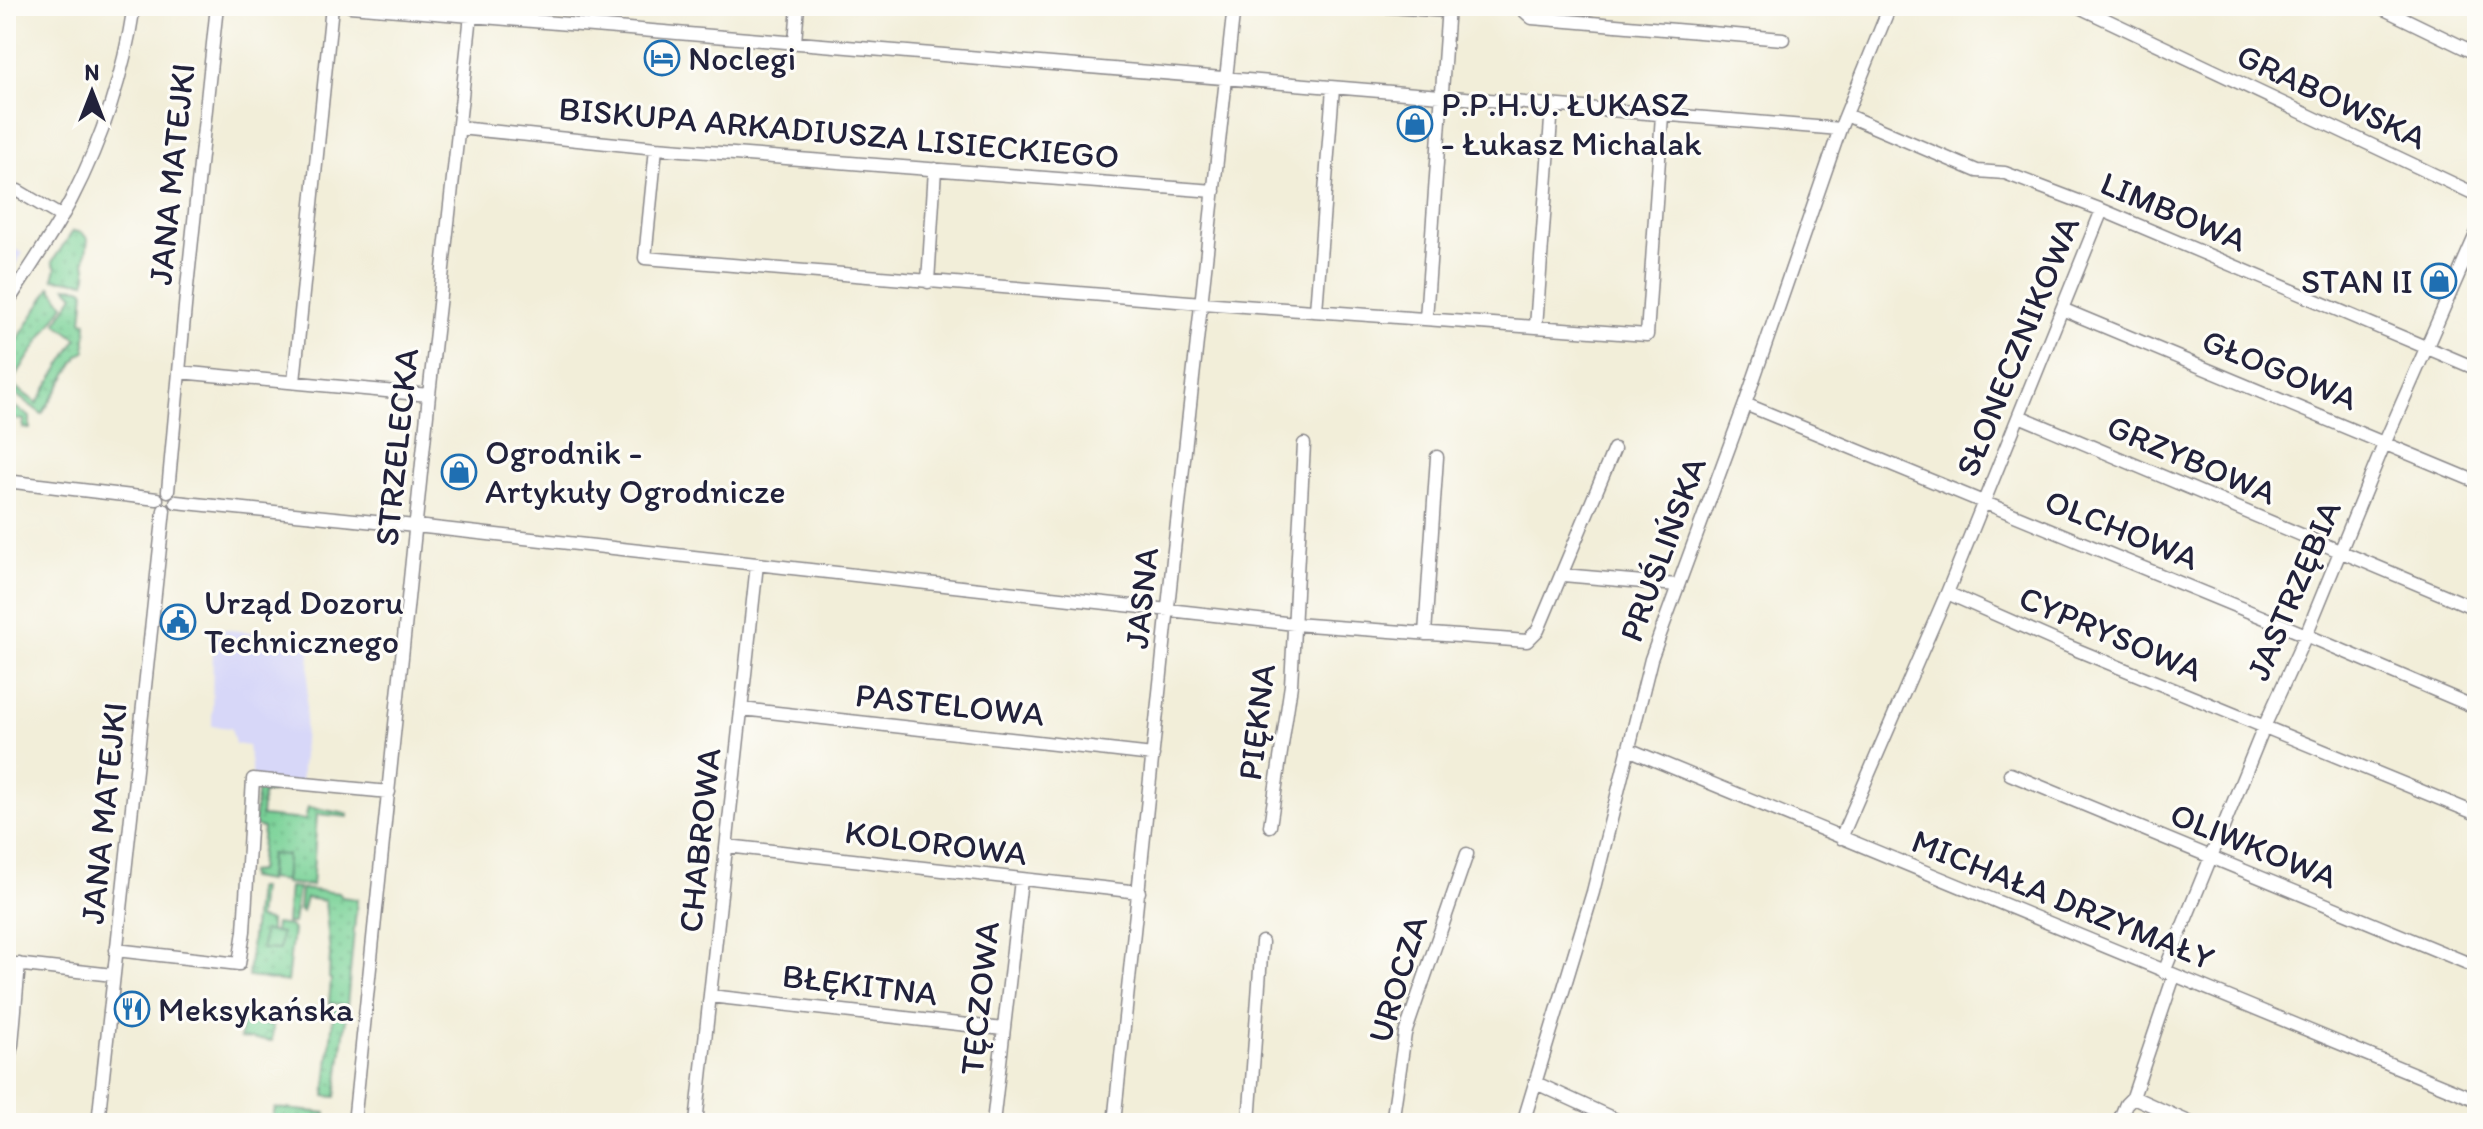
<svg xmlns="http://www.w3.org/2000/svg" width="2483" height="1129" font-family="Itim,sans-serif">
	<defs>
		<pattern id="grass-dots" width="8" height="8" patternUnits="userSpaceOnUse" patternTransform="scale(2)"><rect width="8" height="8" fill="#79d297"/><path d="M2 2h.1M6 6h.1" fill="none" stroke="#68b483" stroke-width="1.8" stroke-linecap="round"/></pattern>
		<pattern id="park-crowns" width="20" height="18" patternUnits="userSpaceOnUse" patternTransform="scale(2)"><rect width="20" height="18" fill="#79d297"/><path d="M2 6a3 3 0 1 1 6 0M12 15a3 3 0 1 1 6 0" fill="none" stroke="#68b483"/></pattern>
	</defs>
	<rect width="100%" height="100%" fill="#fdfcf7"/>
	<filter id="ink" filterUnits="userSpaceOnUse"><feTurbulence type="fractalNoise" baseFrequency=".0125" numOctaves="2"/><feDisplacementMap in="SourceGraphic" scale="16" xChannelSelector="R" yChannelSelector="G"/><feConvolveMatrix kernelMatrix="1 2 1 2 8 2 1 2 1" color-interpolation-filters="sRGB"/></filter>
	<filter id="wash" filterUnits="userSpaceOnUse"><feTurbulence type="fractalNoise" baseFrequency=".006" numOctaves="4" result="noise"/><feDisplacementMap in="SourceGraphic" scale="32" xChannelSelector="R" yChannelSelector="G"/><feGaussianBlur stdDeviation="1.8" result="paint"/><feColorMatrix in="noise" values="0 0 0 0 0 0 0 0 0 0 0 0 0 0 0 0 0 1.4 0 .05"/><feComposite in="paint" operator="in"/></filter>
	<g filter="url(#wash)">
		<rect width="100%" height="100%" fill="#f2eed9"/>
		<path fill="#d7d7f8" d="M6,243L23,253L6,279Z
			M213,628L311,639L301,784L253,779L248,746L235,744L231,728L212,726Z"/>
		<path fill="url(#grass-dots)" stroke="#4e7a69" stroke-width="2" d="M73,231L82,233L88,239L85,261L87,276L85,282L53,279L56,268L52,262Z
			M51,287L64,305L7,389L6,358Z
			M66,287L81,288L85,291L82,321L87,322L85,352L79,355L42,414L11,391L14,386L37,403L77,339L56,323L74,295Z
			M6,401L30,417V429L23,428L24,420L6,418Z
			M258,786L272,789V793H263L261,816L305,820L308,807L348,814V817L317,814L312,886L285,883L287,856L270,855L268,881L249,878V872L259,871L263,828L254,826Z
			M289,887L298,888L293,923H286Z
			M257,888H261L258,919L270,921V932L264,931L281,933L274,932L275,924L290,926L293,930L287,982L248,977Z
			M301,889L339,893L342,897L357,899L347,1005L329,1003L331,980L329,978L330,954L325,901L306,898L302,912L299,910Z
			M334,1008L347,1010L336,1097L325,1096Z
			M275,1108L326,1113L325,1123H276L273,1117Z"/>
		<path fill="url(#park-crowns)" stroke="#4e7a69" stroke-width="2" d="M270,854L287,855L285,881L269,879Z
			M263,931L281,933L279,950L262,949Z
			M242,1022L273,1025L272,1041L240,1038Z"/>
	</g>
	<g filter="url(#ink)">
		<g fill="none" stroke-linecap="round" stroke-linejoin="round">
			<g stroke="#8a888a" stroke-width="15">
				<path id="minor" d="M350,6L1840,129
					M1376,6L1447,11
					M1523,6L1522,9L1532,18L1783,39
					M2077,6L2477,195
					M2378,6L2477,54
					M795,42L798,6
					M1846,115L1977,171L2005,173L2102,210L2477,369
					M459,128L656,148L1214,191
					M656,148L645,258L1202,303L1647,335L1662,115
					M6,190L18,191L62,217
					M2102,210L1947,593L2065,645L2477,814
					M928,282L935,169
					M6,305C28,270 52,236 71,200C102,140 124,72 134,6
					M2062,309L2477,482
					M1316,311L1333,88
					M1426,319L1448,6
					M1536,327L1552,106
					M179,372L429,395
					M294,382L332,6
					M1745,404L2306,635L2477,708
					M2019,416L2477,609
					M6,481L157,499
					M168,491L186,296L217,6
					M176,502L425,527L1294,624L1527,641L1538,630L1614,449
					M1563,575L1677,585
					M1425,634L1437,457
					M742,709L1153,755
					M1628,749L2477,1100
					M2010,774L2477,967
					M1270,826L1291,685L1304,444
					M1841,838L1947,593
					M727,846L1139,892
					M116,950L239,964L244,931L253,779L389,792
					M6,963L113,975
					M2164,972L2264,727L2306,635L2385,442L2477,232
					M710,996L1003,1029
					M6,1071L12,1044L19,964
					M1536,1083L1623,1123
					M2133,1097L2191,1123
					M98,1123L164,510
					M354,1123L429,395L472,6
					M696,1123L757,564
					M993,1123L1021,880
					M1114,1123L1173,559L1234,6
					M1249,1123L1262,942
					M1392,1123L1405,1034L1467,854
					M1523,1123L1593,892L1651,659L1745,404L1840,129L1890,6
					M2118,1123L2126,1104L2133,1097L2174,976"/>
			</g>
			<use href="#minor" stroke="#fff" stroke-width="12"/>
		</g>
	</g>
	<defs>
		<g id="hotel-ring" transform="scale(1.8)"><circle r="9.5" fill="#fdfcf7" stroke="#1f6fb2" stroke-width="1.5"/><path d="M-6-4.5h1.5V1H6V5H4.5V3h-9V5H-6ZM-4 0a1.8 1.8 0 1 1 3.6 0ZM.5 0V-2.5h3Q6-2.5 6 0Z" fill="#1f6fb2"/></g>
		<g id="shop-ring" transform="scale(1.8)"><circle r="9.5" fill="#fdfcf7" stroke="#1f6fb2" stroke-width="1.5"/><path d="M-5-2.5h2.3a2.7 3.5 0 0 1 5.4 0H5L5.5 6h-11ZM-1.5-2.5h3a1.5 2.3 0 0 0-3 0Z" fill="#1f6fb2"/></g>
		<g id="civic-ring" transform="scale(1.8)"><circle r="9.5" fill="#fdfcf7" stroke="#1f6fb2" stroke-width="1.5"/><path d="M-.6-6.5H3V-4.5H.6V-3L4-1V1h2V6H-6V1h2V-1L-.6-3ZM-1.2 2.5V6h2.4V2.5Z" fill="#1f6fb2"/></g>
		<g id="restaurant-ring" transform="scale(1.8)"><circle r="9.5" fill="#fdfcf7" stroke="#1f6fb2" stroke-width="1.5"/><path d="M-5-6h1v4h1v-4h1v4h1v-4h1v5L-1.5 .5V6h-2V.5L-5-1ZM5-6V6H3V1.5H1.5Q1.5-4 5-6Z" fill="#1f6fb2"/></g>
	</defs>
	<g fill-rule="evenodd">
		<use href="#hotel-ring" x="662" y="58"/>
		<use href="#shop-ring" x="1415" y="124"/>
		<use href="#shop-ring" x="2439" y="281"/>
		<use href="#shop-ring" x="459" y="472"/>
		<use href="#civic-ring" x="178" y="622"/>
		<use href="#restaurant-ring" x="132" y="1009"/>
	</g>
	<g text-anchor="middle" stroke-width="6" stroke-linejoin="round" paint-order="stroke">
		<g font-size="34" fill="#22223b" stroke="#fdfcf7" text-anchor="start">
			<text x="688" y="70">Noclegi</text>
			<text x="1441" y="116">P.P.H.U. ŁUKASZ<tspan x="1441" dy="39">- Łukasz Michalak</tspan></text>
			<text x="2413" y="293" text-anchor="end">STAN II</text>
			<text x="485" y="464">Ogrodnik -<tspan x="485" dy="39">Artykuły Ogrodnicze</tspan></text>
			<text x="204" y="614">Urząd Dozoru<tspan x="204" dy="39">Technicznego</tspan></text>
			<text x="158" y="1021">Meksykańska</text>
		</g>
		<g font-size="34" fill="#22223b" stroke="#fdfcf7">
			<text transform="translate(2332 96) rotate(25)" y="12">GRABOWSKA</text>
			<text transform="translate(839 132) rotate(5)" y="12">BISKUPA ARKADIUSZA LISIECKIEGO</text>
			<text transform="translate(171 174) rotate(-84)" y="12">JANA MATEJKI</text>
			<text transform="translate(2174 211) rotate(23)" y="12">LIMBOWA</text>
			<text transform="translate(2017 346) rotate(-68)" y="12">SŁONECZNIKOWA</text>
			<text transform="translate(2280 369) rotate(22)" y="12">GŁOGOWA</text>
			<text transform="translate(396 447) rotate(-84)" y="12">STRZELECKA</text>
			<text transform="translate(2192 459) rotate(23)" y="12">GRZYBOWA</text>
			<text transform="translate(2122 529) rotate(22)" y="12">OLCHOWA</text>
			<text transform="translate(1662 549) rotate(-70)" y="12">PRUŚLIŃSKA</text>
			<text transform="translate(2293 590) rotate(-67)" y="12">JASTRZĘBIA</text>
			<text transform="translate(1141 598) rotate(-84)" y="12">JASNA</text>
			<text transform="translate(2111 633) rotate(23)" y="12">CYPRYSOWA</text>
			<text transform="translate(950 704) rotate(6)" y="12">PASTELOWA</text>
			<text transform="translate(1256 722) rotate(-83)" y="12">PIĘKNA</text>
			<text transform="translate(103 813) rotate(-84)" y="12">JANA MATEJKI</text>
			<text transform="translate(699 840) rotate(-84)" y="12">CHABROWA</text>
			<text transform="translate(936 842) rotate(7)" y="12">KOLOROWA</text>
			<text transform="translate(2254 845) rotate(22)" y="12">OLIWKOWA</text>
			<text transform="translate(2063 899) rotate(22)" y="12">MICHAŁA DRZYMAŁY</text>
			<text transform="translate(1397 979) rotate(-73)" y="12">UROCZA</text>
			<text transform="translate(860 984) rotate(7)" y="12">BŁĘKITNA</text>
			<text transform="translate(979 998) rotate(-84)" y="12">TĘCZOWA</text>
		</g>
	</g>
	<rect width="2483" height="1129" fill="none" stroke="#fdfcf7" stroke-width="32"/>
	<g transform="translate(92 92)" stroke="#fdfcf7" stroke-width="6" paint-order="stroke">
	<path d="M0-6L14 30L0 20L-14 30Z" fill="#22223b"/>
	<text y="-12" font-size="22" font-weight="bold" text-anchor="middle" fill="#22223b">N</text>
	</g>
</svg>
